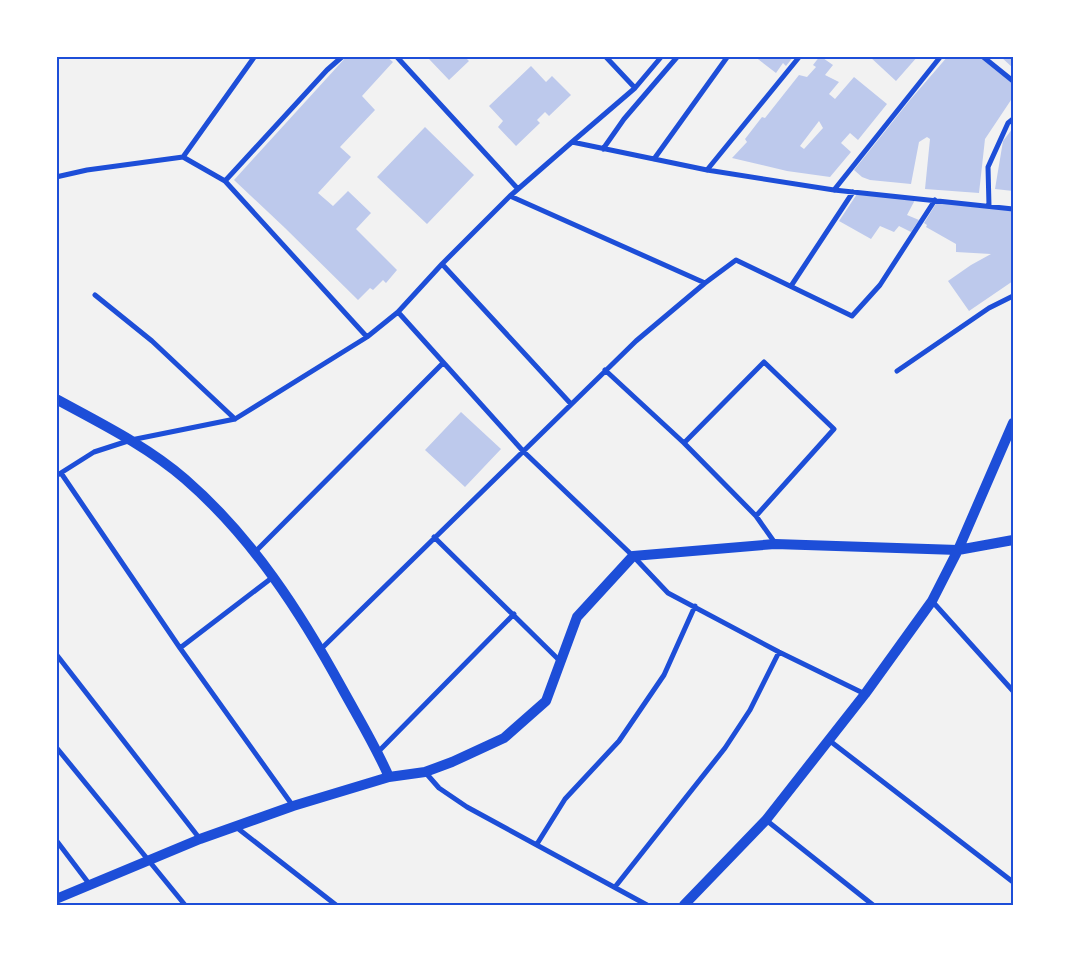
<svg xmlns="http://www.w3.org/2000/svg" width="1069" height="961" font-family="Figtree,sans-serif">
	<rect width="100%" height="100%" fill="#f2f2f2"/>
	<path fill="#bdc9ec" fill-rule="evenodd" d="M347,56H386L393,62L362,96L375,110L340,147L351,157L318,193L333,206L348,191L371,213L356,229L397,270L386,283L383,280L373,290L370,288L358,300L285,228L234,180Z
		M431,56H464L469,61L449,80L429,59Z
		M754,56H794L786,66L783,63L776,73Z
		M820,56L833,65L825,75L839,82L829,94L835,99L854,77L887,104L858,140L850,133L841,143L851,152L830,177L787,171L732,158L747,142L745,139L762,117L765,118L799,75L807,77L816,67L813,65ZM819,121L823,128L804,149L800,146Z
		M869,56H918L896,81Z
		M948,56H978L1013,84V97L985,139L979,193L925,189L930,139L927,137L919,142L911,184L870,180L862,177L854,170L910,100Z
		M1000,56H1013V68Z
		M531,66L546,82L552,76L571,95L549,116L545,112L537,120L540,123L516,146L498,127L503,121L489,106Z
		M425,127L474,175L427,224L377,177Z
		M1013,128V191L995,189L1003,141Z
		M857,194L915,200L907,215L919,220L911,232L899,226L894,232L880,226L871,239L839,221Z
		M937,202L1013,211V281L969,311L948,281L971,265L991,254L956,252V244L926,227L927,225L924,223Z
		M461,412L501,449L465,487L425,450Z"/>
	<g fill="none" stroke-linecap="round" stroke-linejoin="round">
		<path stroke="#1d4ed8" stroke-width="5" d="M396,56L518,189
			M605,56L635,88
			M982,56L1013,81
			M572,142L635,88L662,56
			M603,149L624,119L678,56
			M183,157L255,56
			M654,159L728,56
			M707,170L800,56
			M56,177L87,170L183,157L225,181L367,337
			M225,181L327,70L343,56
			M834,190L941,56
			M510,196L705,283
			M989,206L988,167L1008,123L1013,119
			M442,264L571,404
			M791,286L853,192
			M95,295L152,341L235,419
			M398,312L523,451L633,556L668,593L779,652L865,694
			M605,370L684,443L756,516L775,543
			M897,371L989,308L1013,296
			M684,443L764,362L834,429L756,516
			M61,473L180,648L293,806
			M56,476L94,452L131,440L235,419L367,337L398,312L442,264L510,196L572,142L707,170L834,190L1013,209
			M434,537L561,662
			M255,552L443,363
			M932,601L1013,691
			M180,648L273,577
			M321,649L636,341L705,283L736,260L852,316L880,285L935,200
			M56,654L200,839
			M830,741L1013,882
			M56,747L185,905
			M378,752L514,614
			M425,772L439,788L467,807L647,905
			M766,820L873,905
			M236,827L336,905
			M56,840L90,885
			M537,844L565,799L619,741L664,675L695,606
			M615,887L725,748L750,710L779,652"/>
		<path stroke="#1d4ed8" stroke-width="10" d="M56,399C100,423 147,446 185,479C252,537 301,613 343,690C359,719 376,747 389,777L425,772L452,762L504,738L546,701L577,617L633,556L775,544L958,550L1013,540
			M56,899L200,839L293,806L389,777
			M684,905L766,820L865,694L932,601L958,550L1013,423"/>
	</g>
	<rect width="1069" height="961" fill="none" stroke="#ffffff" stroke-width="115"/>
	<rect x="58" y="58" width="954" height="846" fill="none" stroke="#1d4ed8" stroke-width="2"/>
</svg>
